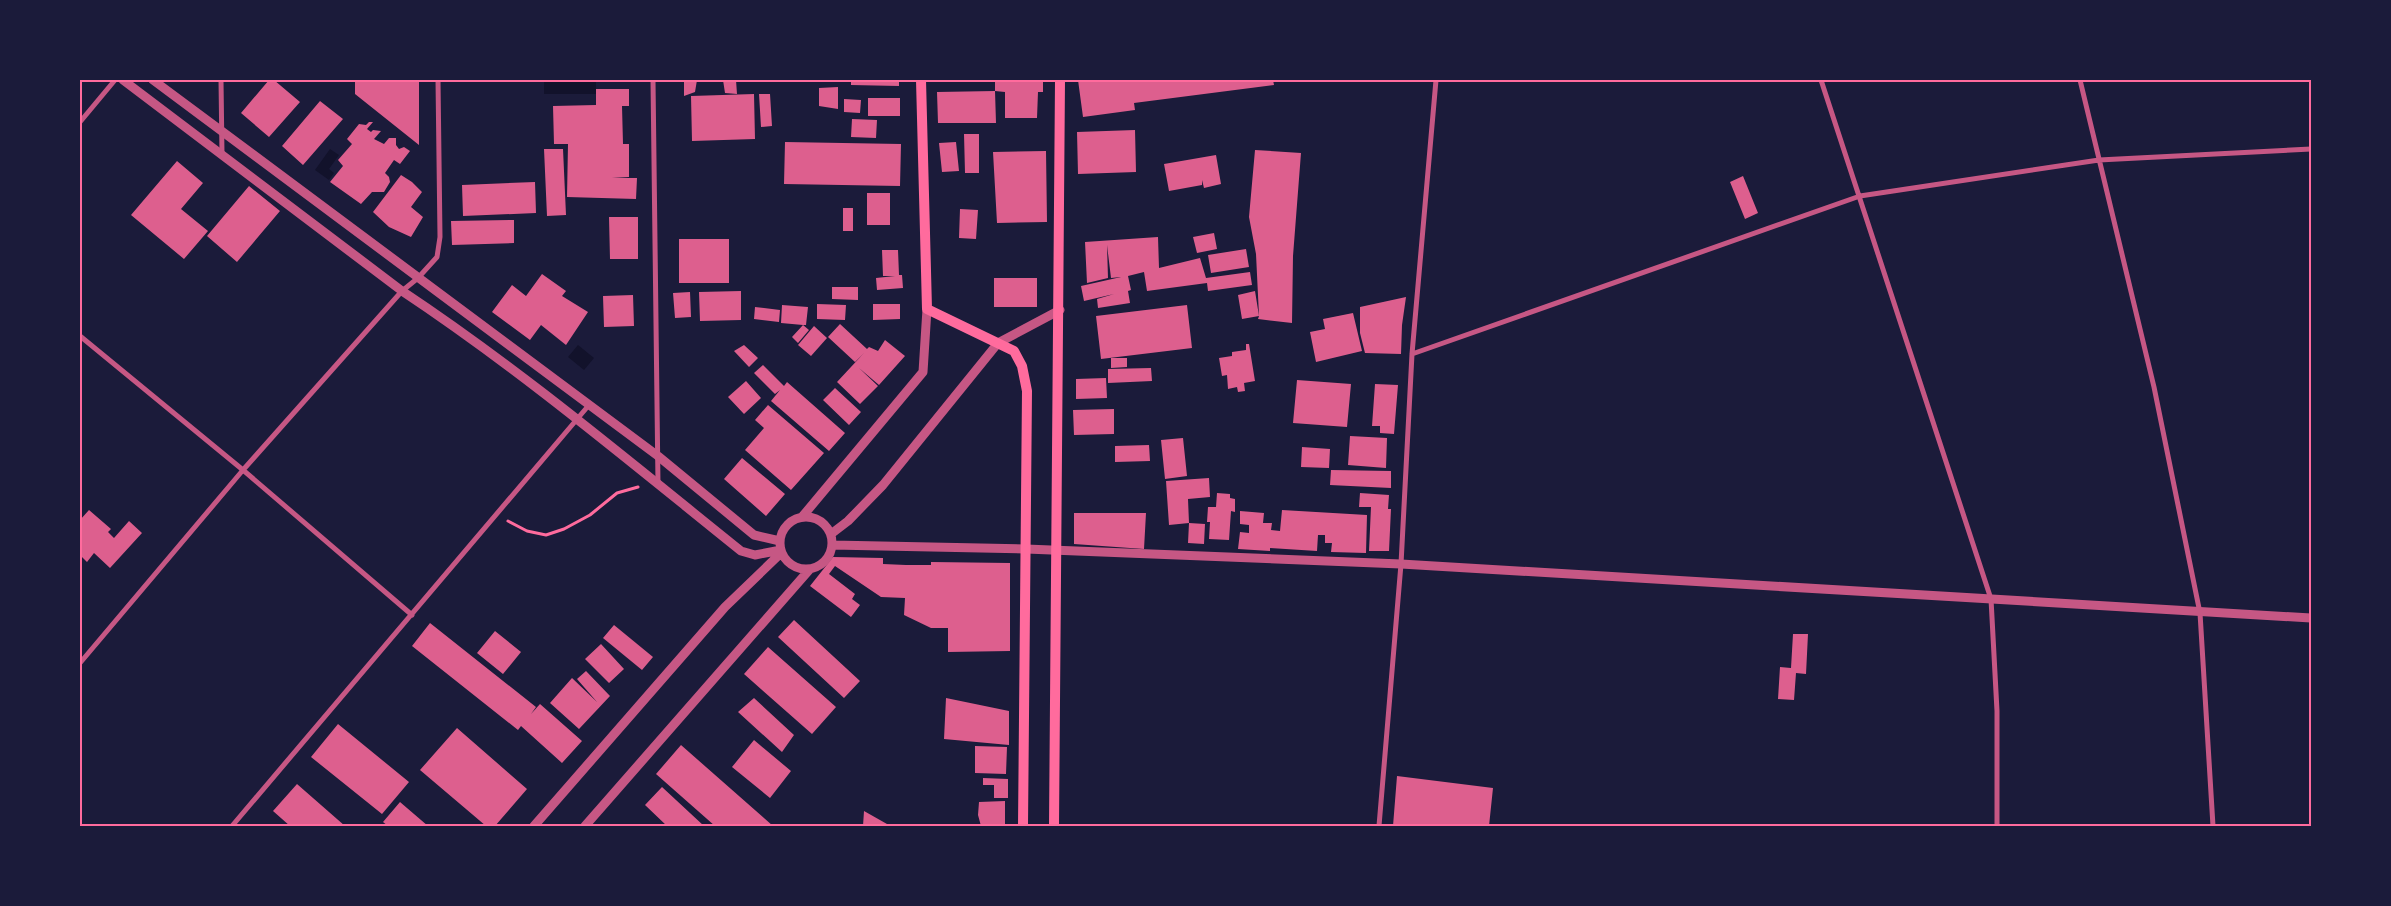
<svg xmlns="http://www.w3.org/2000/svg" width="2391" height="906" font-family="Raleway,sans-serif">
	<rect width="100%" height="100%" fill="#1b1b3a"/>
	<path fill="#12122b" d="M544,80H596V94H544Z
		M330,149L339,155L329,169L334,173L329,180L315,170Z
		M578,345L594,358L584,370L568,357Z"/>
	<path fill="#dd5f8e" d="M269,80H274L300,102L269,137L241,113Z
		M355,80H419V145L355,94Z
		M684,80H697L695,92L684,96Z
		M723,80H736L737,94L725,93Z
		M851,80H899V86L851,85Z
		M995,80H1043V92H1038L1037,118H1005V92L995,91L996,123H938L937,92L995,91Z
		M1078,80H1273L1274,85L1134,103L1135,110L1083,117Z
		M838,87V109L819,106V88Z
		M596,89H629V106H622L623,144H629V177L612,178H637L636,199L567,197L568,144H554L553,106L596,105Z
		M754,94L755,139L692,141L691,96Z
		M759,94H770L772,126L761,127Z
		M868,98H900V116H868Z
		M844,99L861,100L860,113L844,112Z
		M320,101L343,119L303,165L282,146Z
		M852,119L877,120L876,138L851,137Z
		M369,122H373L367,129L371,132L373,130L381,131L374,139L384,144L389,138H396V145L399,149L404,147L410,151L400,164L394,160L385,173L389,177L390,182L384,192H372L361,204L330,182L343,166L338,160L352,144L347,139L359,124L366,125Z
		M1135,130L1136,172L1078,174L1077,132Z
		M964,134H979V173H965Z
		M785,142L901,144L900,186L784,184Z
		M956,142L959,171L942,172L939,143Z
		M544,149H563L566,215L547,216Z
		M1255,150L1301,153L1293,256L1292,323L1258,319L1259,316L1242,319L1238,295L1255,291L1259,316L1256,254L1249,217Z
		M1046,151L1047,222L997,223L993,152Z
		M1216,155L1221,184L1204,188L1202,180V185L1169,191L1164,164Z
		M177,161L203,183L181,209L208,231L184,259L131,215Z
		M401,175L412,182L422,192L411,207L423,217L411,237L389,227L373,212Z
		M1743,176L1758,213L1745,219L1730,182Z
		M535,182L536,213L463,216L462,185Z
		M249,186L280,211L237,262L207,236Z
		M867,193H890V225H867Z
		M843,208H853V231H843Z
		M960,209L978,210L976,239L959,238Z
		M609,217H638V259H610Z
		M514,220V243L452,245L451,221Z
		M1214,233L1217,249L1197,253L1193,237Z
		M1158,237L1159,268L1200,258L1206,278L1250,272L1252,285L1208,291L1207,283L1147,291L1144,272L1128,276L1131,290L1128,291L1130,303L1098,308L1097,299L1114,294L1084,301L1081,286L1121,277L1111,278L1107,245L1108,278L1087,283L1085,242Z
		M679,239H729V283H679Z
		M1246,249L1249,267L1211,273L1208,255Z
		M882,250H898L899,275H902L903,288L877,290L876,278L895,276H883Z
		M542,274L566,291L562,296L588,312L566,345L541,325L530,340L492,312L512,285L526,296Z
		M994,278H1037V307H994Z
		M832,287H858V300L832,299Z
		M741,291V320L700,321L699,292Z
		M690,292L691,317L675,318L673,293Z
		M633,295L634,326L604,327L603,296Z
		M1406,297L1402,325L1401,354L1365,353L1360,333V307Z
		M817,304L846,305L845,320L817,319Z
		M873,304H900V319L873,320Z
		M782,305L808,307L806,325H803L809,330L798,343L792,337L803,325L781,323Z
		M1187,305L1192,348L1101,359L1096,316Z
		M755,307L780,310L779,322L754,319Z
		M1353,313L1362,351L1316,362L1310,332L1325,329L1323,319Z
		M840,324L867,349L869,347L878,351L885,340L905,356L879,385L859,368L878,386L860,404L837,382L864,353L855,362L828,337Z
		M814,326L827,338L811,356L798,345Z
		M1246,344H1249L1255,381L1244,383L1245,391L1238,392L1237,387L1228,389L1227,375L1222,376L1219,358L1232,356V352L1246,350Z
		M744,345L758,358L749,367L734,351Z
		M1111,358H1127V367L1111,368Z
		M763,365L784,386L787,382L845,433L829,451L771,401L780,390L775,394L754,373Z
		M1151,368L1152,381L1108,383V369Z
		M1106,378L1107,398L1076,399V379Z
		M1297,380L1351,384L1347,427L1293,423Z
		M746,381L761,398L744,414L728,397Z
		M1375,384L1398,385L1394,434L1380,433V426H1372Z
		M835,388L861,412L849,425L823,400Z
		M768,405L824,453L791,490L745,450L764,428L755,420Z
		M1114,409V434L1074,435L1073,410Z
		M1350,436L1387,438L1386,468L1348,465Z
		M1183,438L1187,476L1165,479L1161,440Z
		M1149,445L1150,461L1115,462V446Z
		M1302,447L1330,449L1329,468L1301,467Z
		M742,458L785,494L766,516L724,479Z
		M1331,470L1391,471V488L1330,485Z
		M1209,478L1210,497L1188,499L1189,523L1169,525L1166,481Z
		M1217,493L1230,494V498L1235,499V512L1231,511L1229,540L1209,539L1210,522H1207L1208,507H1216Z
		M1360,493L1389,495L1388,509H1391L1389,551H1369L1371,507H1359Z
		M89,510L111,529L108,532L114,538L129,521L142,533L110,568L94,553L87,562L80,555V520Z
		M1282,510L1367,515L1366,553L1331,552L1332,543H1325V535H1318L1317,551L1270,548V551L1238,549L1240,532L1249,533V525L1240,524V511L1264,513L1263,523H1272L1271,530L1280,531Z
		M1074,513H1146L1144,549L1074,544Z
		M1189,523L1205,524L1204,544L1188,543Z
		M833,557L883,558V564L906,565H931V562L1010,563V651L948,652V628H931L904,615L905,598L881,597L835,566L829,574L855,594L852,599L860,605L851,617L810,586Z
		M794,620L860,681L844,698L778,637Z
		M430,623L536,707L531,714L540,704L582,741L562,763L521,726L518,730L412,646Z
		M614,625L653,657L642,670L603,638Z
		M495,631L521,652L503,674L477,653Z
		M1793,634H1808L1806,674L1796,673L1794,700L1778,699L1780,667L1791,668Z
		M601,644L624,669L609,683L585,659Z
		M768,647L836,707L812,734L744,674Z
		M586,671L610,696L579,729L550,703L572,678L597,702L577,679Z
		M754,698L794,735L782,752L738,712Z
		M946,698L1009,711V745L944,739Z
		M338,724L409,782L382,814L311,757Z
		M457,728L527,789L495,826H486L420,770Z
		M754,740L791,771L770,798L732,767Z
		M681,745L773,826H715L656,774Z
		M975,746L1007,747L1006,774L975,773Z
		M1397,776L1493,788L1489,826H1393Z
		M983,778L1008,779V798H994V785H983Z
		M297,784L345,826H290L273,811Z
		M662,787L704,826H667L645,805Z
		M1005,801V826H981L978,815L979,802Z
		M400,802L428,826H388L383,822Z
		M864,811L887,824V826H863Z"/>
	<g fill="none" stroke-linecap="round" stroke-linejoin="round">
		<path stroke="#ff6b9d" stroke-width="3" d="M508,521L527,531L546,535L564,529L590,515L617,493L638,487"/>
		<path stroke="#c65784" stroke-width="5" d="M221,80L222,154
			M653,80L658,484
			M1821,80L1991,599L1997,711V826
			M2080,80L2154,387L2200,613L2213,826
			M80,122L115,80
			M80,336L243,470L412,615
			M1412,354L1860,196L2099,160L2311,149
			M80,663L243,470L402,291L418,278L437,257L440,237L438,80
			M232,826L589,405
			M1379,826L1401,564L1412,354L1436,80"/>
		<path stroke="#c65784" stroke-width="9" d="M123,80L402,291C521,370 630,462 741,551L755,555L781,550
			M153,80L658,456L754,535L780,541
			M802,517L923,372L927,309
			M780 543a26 26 0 1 1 52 0a26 26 0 1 1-52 0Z
			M831,534L848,521L883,485L998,343L1060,310
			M832,545L1026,549L1401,564L2311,618
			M534,826L725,607L781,553
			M585,826L810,569"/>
		<path stroke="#ff6b9d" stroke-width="10" d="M921,80L927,309L1014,351L1022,366L1027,391L1023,826
			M1054,826L1060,80"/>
	</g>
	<rect width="2391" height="906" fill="none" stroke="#1b1b3a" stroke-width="162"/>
	<rect x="81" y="81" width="2229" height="744" fill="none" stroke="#ff6b9d" stroke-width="2"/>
</svg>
